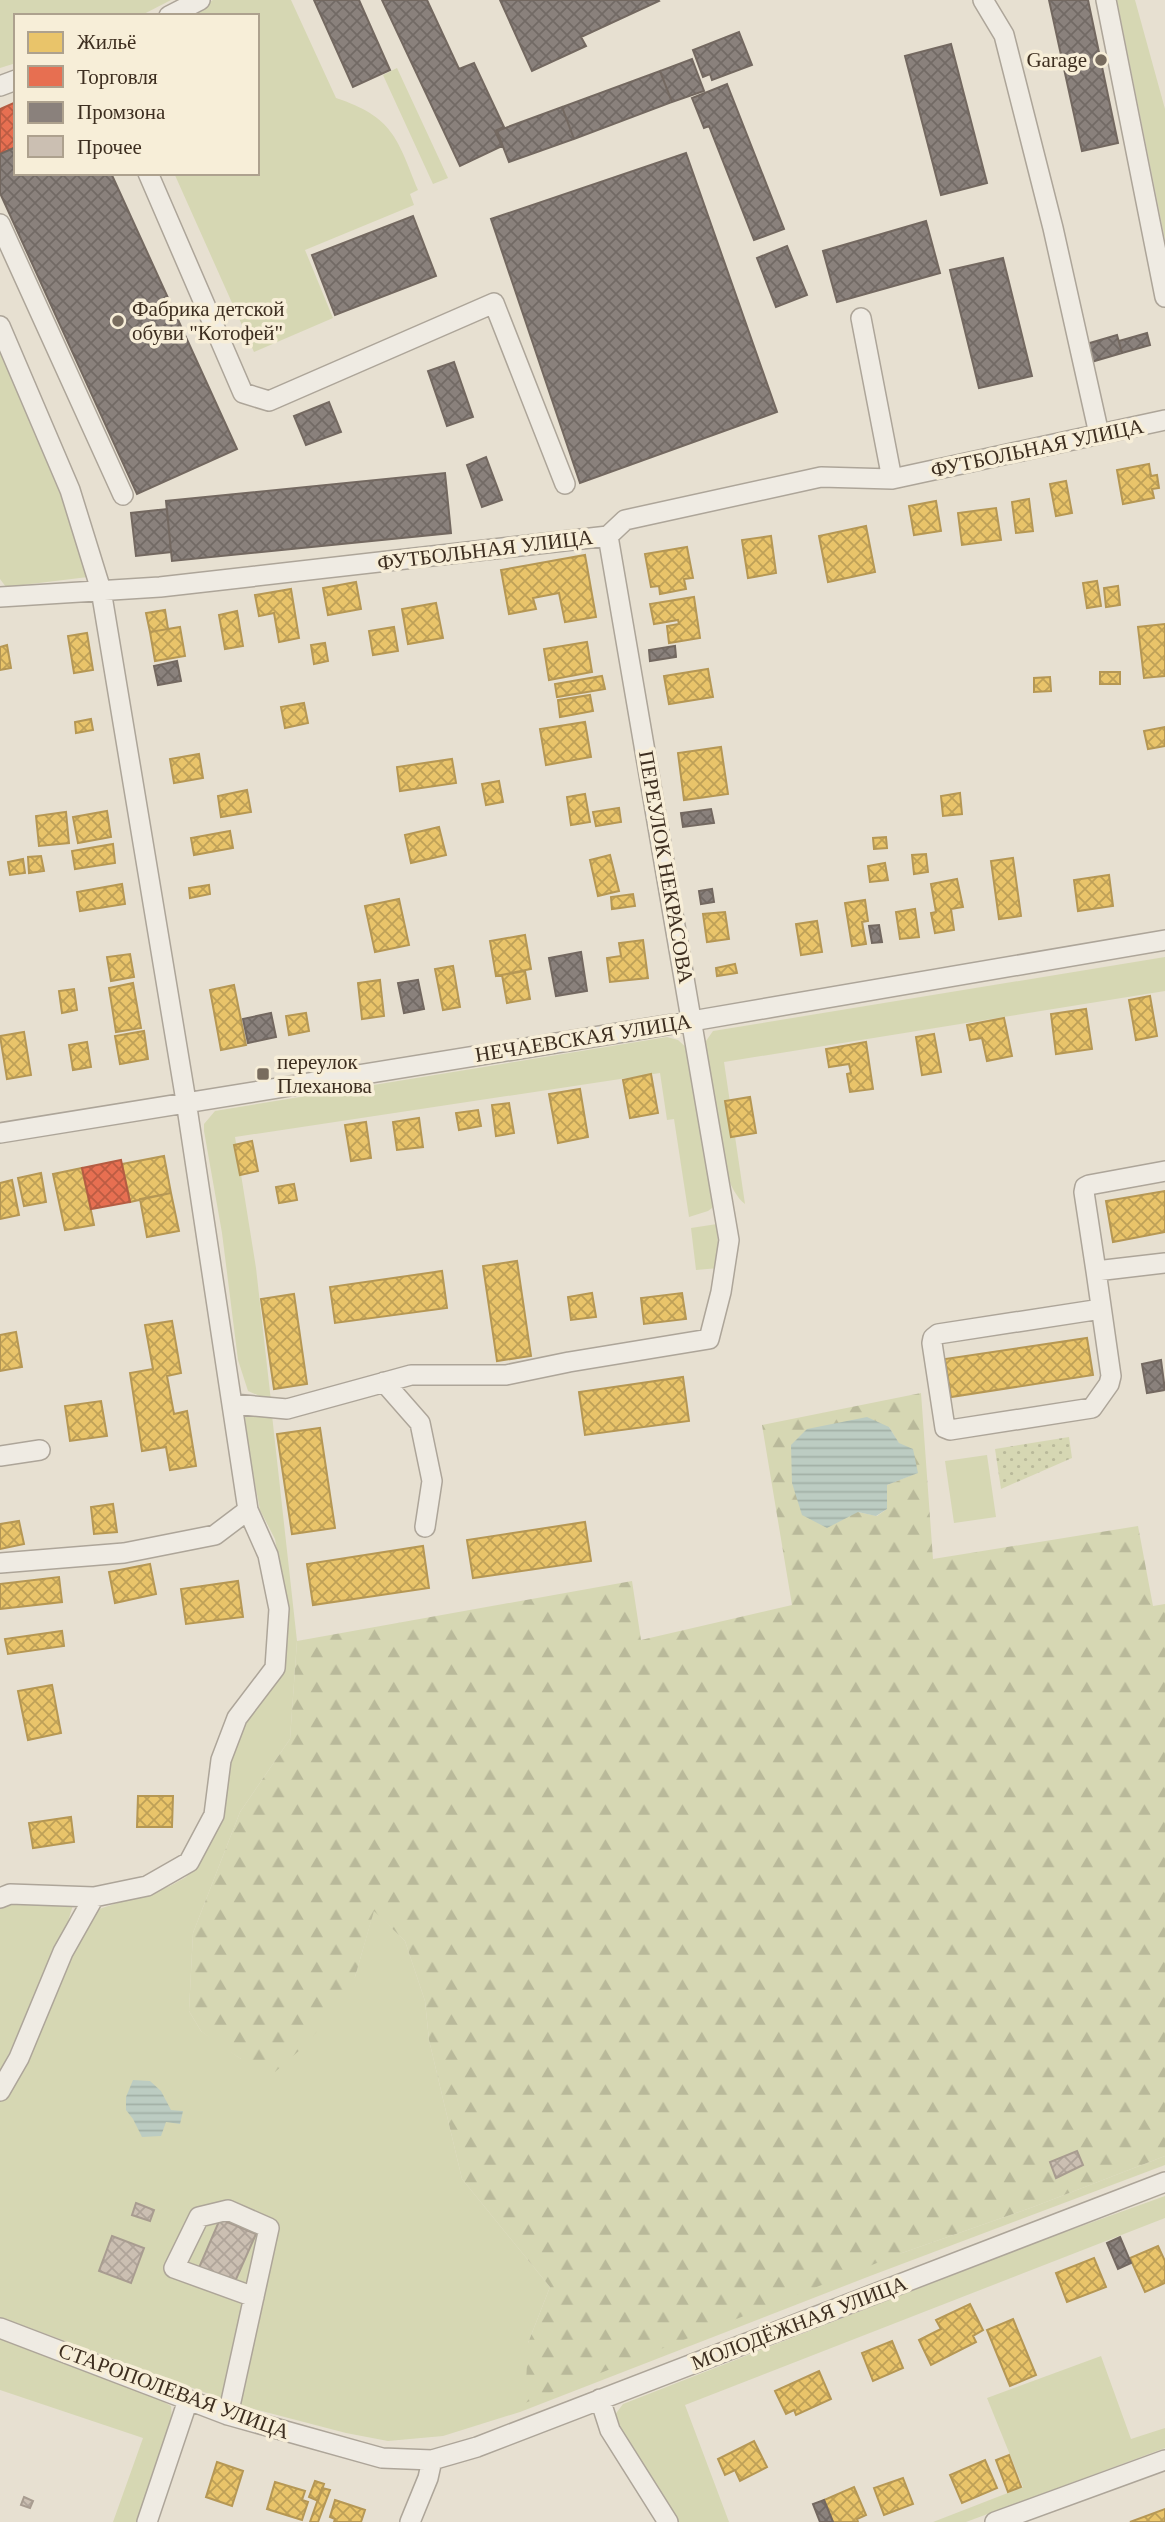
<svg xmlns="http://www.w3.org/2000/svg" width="1165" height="2522" font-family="Georgia,serif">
	<defs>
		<pattern id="forest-firs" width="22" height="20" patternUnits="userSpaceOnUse" patternTransform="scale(1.75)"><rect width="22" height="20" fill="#d6d7b3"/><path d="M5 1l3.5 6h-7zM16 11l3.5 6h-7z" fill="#b9b99a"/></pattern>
		<pattern id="park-dots" width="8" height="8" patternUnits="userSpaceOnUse" patternTransform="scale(1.75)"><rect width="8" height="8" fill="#d6d7b3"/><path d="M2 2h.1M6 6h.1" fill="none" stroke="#b9b99a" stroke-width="1.8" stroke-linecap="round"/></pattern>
		<pattern id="water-rules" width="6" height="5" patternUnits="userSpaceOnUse" patternTransform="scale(1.75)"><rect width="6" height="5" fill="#bcccc2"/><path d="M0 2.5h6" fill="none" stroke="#a2b0a6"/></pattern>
		<pattern id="homes-cross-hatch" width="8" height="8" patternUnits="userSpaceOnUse" patternTransform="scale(1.75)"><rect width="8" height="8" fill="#e9c46a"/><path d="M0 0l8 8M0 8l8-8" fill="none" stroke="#bea057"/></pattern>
		<pattern id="shops-cross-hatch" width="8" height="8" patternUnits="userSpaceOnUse" patternTransform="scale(1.75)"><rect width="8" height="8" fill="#e76f51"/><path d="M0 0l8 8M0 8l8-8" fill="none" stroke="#bc5c43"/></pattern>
		<pattern id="industry-cross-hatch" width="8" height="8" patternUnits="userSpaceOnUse" patternTransform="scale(1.75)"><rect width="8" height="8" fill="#8a817c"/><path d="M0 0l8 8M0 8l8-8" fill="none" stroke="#726a65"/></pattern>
		<pattern id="building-cross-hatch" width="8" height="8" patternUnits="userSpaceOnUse" patternTransform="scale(1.75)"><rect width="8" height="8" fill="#cbbfb2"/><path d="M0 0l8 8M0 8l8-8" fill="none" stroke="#afa499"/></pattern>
	</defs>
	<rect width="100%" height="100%" fill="#e7e0d1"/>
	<path fill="#d6d7b3" d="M0,0H171L140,16H16V63L0,68Z
		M213,0H291L336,98C393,117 397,138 418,190L410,194L414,205L305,250L333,318L254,352L174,173H257V16H182Z
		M1117,0H1135L1165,109V240Z
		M397,68L448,178L433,184L383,75Z
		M0,351L59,489L88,577L6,587L0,579Z
		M1165,957V991L724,1062L745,1204C715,1180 708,1079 706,1041L713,1031Z
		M667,1037L678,1040L689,1050L714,1199L712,1208L708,1211L689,1217L674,1119L667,1120L660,1073L235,1137L256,1268L271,1401L248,1391L238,1360L222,1233L204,1131V1124L215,1111Z
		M717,1224L719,1268L696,1270L691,1228Z
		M272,1415L297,1641L290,1739L240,1812L193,1933L189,2011L201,2031L241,2059L355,1977L374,1910L405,1941L425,2001L429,2040L462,2179L550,2287L528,2343L902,2253L1033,2207L1165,2156V2165L870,2276L520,2412L443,2436L388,2441L346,2433L239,2405L0,2317V2091L96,1910L170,1886L186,1877L203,1856L234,1740L257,1702L285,1596L275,1539L260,1510L248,1447L245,1416Z
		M987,1455L996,1517L954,1523L945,1461Z
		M0,1899L73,1905L51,1978L20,2030L0,2072Z
		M1165,2196V2218L685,2405L729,2522H672L626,2448L614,2416L623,2404L1037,2242Z
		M0,2339L153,2396L171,2406L172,2420L138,2522H113L143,2438L0,2390Z
		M1101,2356L1131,2439L1165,2428V2448L966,2522H933L1023,2487L987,2398Z"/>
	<path fill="url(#forest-firs)" fill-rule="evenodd" d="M921,1393L933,1559L1138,1526L1153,1606L1165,1604V2156L1033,2207L902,2253L525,2403L528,2343L550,2287L462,2179L429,2040L425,2001L405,1941L374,1911L355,1977L310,2041L275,2072L241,2059L219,2045L201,2031L189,2011L193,1933L240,1812L290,1739L297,1641L632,1581L641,1640L792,1605L762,1425ZM889,1427L917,1473L887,1485V1509L877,1516L858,1512Z"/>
	<path fill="url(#park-dots)" d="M1069,1437L1072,1458L1001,1489L995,1449Z"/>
	<path fill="url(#water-rules)" d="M867,1417L889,1427L899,1443L913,1449L918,1473L887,1485V1509L876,1516L858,1512L827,1528L802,1515L792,1483L791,1445L807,1429Z
		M133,2080L150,2081L161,2091L171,2110L183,2111L180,2124L166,2122L161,2136L142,2137L133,2119L126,2110V2097Z"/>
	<path fill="url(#homes-cross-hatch)" stroke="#b59754" stroke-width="2" d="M1149,464L1151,476L1157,475L1159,488L1152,489L1154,498L1123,504L1117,470Z
		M1066,481L1072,513L1056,516L1050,484Z
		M1029,499L1033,531L1016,533L1012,502Z
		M936,501L941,531L914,535L909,506Z
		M996,508L1001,540L962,545L958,513Z
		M866,526L875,572L828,582L819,536Z
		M771,536L776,573L748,578L742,540Z
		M687,547L693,578L684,579L686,589L660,594L659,586L651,587L645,554Z
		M585,555L596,617L565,622L559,593L533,598L536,609L509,614L501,570Z
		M1097,581L1101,606L1087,608L1083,583Z
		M356,582L361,609L328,615L323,588Z
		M1118,586L1120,605L1106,607L1104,588Z
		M291,589L299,638L279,642L274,613L259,616L255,595Z
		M694,597L700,638L669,643L667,626L679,624L678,620L654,624L650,604Z
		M436,603L443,638L408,644L402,609Z
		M165,610L168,629L150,632L146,613Z
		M237,611L243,646L225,649L219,615Z
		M1165,624V676L1144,678L1138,627Z
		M180,627L185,656L155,661L150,632Z
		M394,627L398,651L373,655L369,631Z
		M87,633L93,670L74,673L68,636Z
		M587,642L592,672L549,680L544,649Z
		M325,643L328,661L314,664L311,645Z
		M7,645L11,668L0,670V647Z
		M708,669L713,697L669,704L664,676Z
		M1100,672H1120V684H1100Z
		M602,676L605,689L557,697L555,684Z
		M1050,677L1051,691L1034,692V678Z
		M590,695L593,711L560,717L558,700Z
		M304,703L308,723L285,728L281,707Z
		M91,719L93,730L76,733L75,722Z
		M585,722L591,757L546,765L540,729Z
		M1165,727V746L1148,749L1144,731Z
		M721,747L728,794L684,800L678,753Z
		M199,754L203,778L174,783L170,759Z
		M452,759L456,783L400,791L397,767Z
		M499,781L503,802L486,805L482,784Z
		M247,790L251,812L221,817L218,796Z
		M960,793L962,814L943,816L941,796Z
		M585,794L590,822L571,825L567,797Z
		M619,808L621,822L596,826L593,812Z
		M107,811L111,837L78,843L73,817Z
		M66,812L69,843L39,846L36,816Z
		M439,827L446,855L411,863L405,835Z
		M230,831L233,848L194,855L191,838Z
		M886,837L887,848L874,849L873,838Z
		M113,844L115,863L75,869L72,851Z
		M926,854L928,872L914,874L912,855Z
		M610,855L619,891L598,896L590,860Z
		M41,856L44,871L29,873L28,857Z
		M1013,858L1021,916L999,919L991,861Z
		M23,859L25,873L10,875L8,862Z
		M885,863L888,880L870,882L868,866Z
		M1109,875L1113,906L1078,911L1074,880Z
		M957,879L963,907L951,909L954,930L935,933L931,913L936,912L931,884Z
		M122,884L125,904L80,911L77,892Z
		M209,885L210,894L190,898L189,888Z
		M633,894L635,906L612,909L611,897Z
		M399,899L409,945L375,952L365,906Z
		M865,900L868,921L862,922L866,944L852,946L845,903Z
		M915,909L919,937L900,939L896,912Z
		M725,912L729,939L707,942L703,914Z
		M817,921L822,952L801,955L796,924Z
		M525,935L531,969L496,976L490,941Z
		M643,940L648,978L610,982L607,958L621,956L619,943Z
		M130,954L134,977L111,981L107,957Z
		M735,964L737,973L717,976L716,968Z
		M453,966L460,1007L443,1010L435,969Z
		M525,971L530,999L507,1003L502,975Z
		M380,980L384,1016L362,1019L358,983Z
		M133,983L141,1028L116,1032L109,988Z
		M234,985L246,1045L221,1050L210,990Z
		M74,989L77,1010L62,1013L59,991Z
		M1150,996L1157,1036L1136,1040L1129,1000Z
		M1086,1009L1092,1049L1056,1054L1051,1014Z
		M306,1013L309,1031L289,1035L286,1016Z
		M1004,1018L1012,1056L987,1061L982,1038L970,1040L967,1025Z
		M144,1031L148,1059L120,1064L115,1036Z
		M24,1032L31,1075L7,1079L0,1036Z
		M934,1034L941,1072L922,1075L916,1037Z
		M87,1042L91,1067L73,1070L69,1045Z
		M866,1042L873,1089L850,1092L847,1074L851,1073L849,1064L829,1067L826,1049Z
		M651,1074L658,1113L630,1118L623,1080Z
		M580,1089L588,1137L558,1143L549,1094Z
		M750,1097L756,1133L731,1137L725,1101Z
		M509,1103L514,1133L496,1136L492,1105Z
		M478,1110L481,1126L459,1130L456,1113Z
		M419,1118L423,1147L397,1150L393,1122Z
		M366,1122L371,1158L351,1161L345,1125Z
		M252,1141L258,1171L240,1175L234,1145Z
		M164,1156L171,1193L130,1202L122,1164Z
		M82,1168L94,1225L65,1230L53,1174Z
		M41,1173L46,1202L24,1206L18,1178Z
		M12,1180L19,1215L0,1219V1183Z
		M294,1184L297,1200L279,1203L276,1187Z
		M1165,1191V1232L1113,1242L1106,1201Z
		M171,1193L179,1231L147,1237L140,1199Z
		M517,1261L531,1356L497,1361L483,1266Z
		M442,1271L447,1308L335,1323L330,1287Z
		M592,1293L596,1317L571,1320L568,1297Z
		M682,1293L686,1319L644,1324L641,1298Z
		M294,1294L307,1384L274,1389L261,1299Z
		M172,1321L181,1373L167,1376L174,1414L187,1411L196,1466L170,1470L166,1447L142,1451L130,1373L153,1369L145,1325Z
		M16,1332L22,1367L0,1371V1335Z
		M1087,1338L1093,1375L951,1397L945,1359Z
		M683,1377L689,1421L585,1435L579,1392Z
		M101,1401L107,1436L70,1441L65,1406Z
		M320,1428L335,1528L292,1534L277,1434Z
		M113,1504L117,1532L94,1534L91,1507Z
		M19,1521L24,1544L0,1549V1524Z
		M585,1522L591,1561L473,1578L467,1540Z
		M423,1546L429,1588L313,1605L307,1564Z
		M150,1564L156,1594L115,1603L109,1572Z
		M59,1577L62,1602L0,1609V1584Z
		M238,1581L243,1617L186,1624L181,1589Z
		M62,1631L64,1646L8,1654L5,1639Z
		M52,1685L61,1733L28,1740L18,1691Z
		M138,1796H173L172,1827H137Z
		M71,1817L74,1842L33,1848L29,1823Z
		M1158,2246L1165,2261V2283L1145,2292L1130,2258Z
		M1094,2258L1106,2287L1067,2302L1056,2273Z
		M970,2304L983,2330L973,2336L976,2342L931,2365L919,2340L941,2329L936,2320Z
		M1013,2319L1036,2375L1010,2386L987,2330Z
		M892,2341L903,2368L873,2381L862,2353Z
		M819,2371L831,2399L796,2415L794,2410L786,2414L775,2391Z
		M754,2441L767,2467L740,2481L735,2470L725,2475L718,2459Z
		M1009,2455L1021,2487L1008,2492L996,2460Z
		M985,2460L997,2488L962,2503L950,2475Z
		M217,2462L243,2471L232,2506L206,2497Z
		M903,2478L913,2504L884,2515L874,2488Z
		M315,2481L324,2484L318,2501L309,2497Z
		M275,2482L305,2491L302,2500L308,2502L302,2520L267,2509Z
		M854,2487L866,2515L857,2519L858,2522H833L824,2500Z
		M322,2488L330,2490L318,2522H310Z
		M335,2500L365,2510L361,2522H334L335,2519L330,2517Z
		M1165,2509V2522H1130Z"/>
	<path fill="url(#shops-cross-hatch)" stroke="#b45c42" stroke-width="2" d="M16,102V147L0,154V109Z
		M121,1160L130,1202L91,1209L82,1168Z"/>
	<path fill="url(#industry-cross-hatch)" stroke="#736860" stroke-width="2" d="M314,0H359L390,70L353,87Z
		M382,0H427L459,69L474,63L504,127L495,131L502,146L460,166Z
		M500,0H658L659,1L581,37L586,46L532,71Z
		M1049,0H1088L1118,143L1082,151Z
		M739,32L752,65L712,80L710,74L703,77L693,50Z
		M951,44L987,183L941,195L905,56Z
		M692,59L704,91L672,102L660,71Z
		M660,71L672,102L574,139L562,107Z
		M727,84L784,229L754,240L709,126L704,128L692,98Z
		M562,107L574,139L509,162L497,131Z
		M16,147V173H111L237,449L137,494L0,193V154Z
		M686,153L777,412L580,483L491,219Z
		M413,216L436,276L335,315L312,255Z
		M926,221L940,273L837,302L823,251Z
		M787,246L807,295L776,307L757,258Z
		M1003,258L1032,376L979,388L950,270Z
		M1147,333L1150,345L1122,353L1119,341Z
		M1117,335L1122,353L1088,363L1083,345Z
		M454,362L473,417L447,426L428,371Z
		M329,402L341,432L306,445L294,416Z
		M486,457L502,500L482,507L467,465Z
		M445,473L451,533L172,561L166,501Z
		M167,509L171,552L136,556L131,513Z
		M675,646L676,657L650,661L649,650Z
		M177,661L181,681L158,685L154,666Z
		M711,809L714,823L683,827L681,813Z
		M712,889L714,902L701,904L699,891Z
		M879,925L882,942L872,943L869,926Z
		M581,952L587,991L556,996L549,958Z
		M418,980L424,1009L404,1013L398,983Z
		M271,1013L276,1037L248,1043L243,1019Z
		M1161,1360L1165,1390L1147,1393L1142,1364Z
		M1120,2237L1131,2263L1118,2269L1107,2243Z
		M824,2500L833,2522H820L813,2504Z"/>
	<path fill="url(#building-cross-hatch)" stroke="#a89c90" stroke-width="2" d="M1077,2151L1083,2165L1056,2178L1050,2162Z
		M136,2203L154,2210L150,2221L132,2215Z
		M220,2219L256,2234L233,2286L198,2270Z
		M112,2236L144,2248L131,2283L99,2271Z
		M24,2497L33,2501L30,2508L21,2505Z"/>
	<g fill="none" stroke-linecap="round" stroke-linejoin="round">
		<g stroke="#ada599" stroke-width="22">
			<path id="minor" d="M983,0L1004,35L1053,228L1099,434
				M1106,0L1165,297
				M169,16L200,0
				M0,86L16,80
				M148,173L243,393L269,401L494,303L565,484
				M0,224L123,495
				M861,318L892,479
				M0,326L70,490L101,590L186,1101L248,1510L268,1555L279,1609L275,1668L237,1718L221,1760L214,1815L189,1862L147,1886L94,1897L63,1952L19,2058L0,2091
				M0,597L160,587L608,536L625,520L821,477L892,479L1165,420
				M0,1133L692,1021L1165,940
				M1096,1271L1084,1192L1085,1187L1089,1185L1165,1171
				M1101,1309L938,1334L933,1338L932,1343L945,1428L950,1430L1092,1408L1109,1384L1111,1376L1096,1271L1165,1263
				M384,1382L420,1423L432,1481L425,1527
				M233,1404L287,1409L411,1375H506L569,1362L709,1339L721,1292L729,1240L608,536
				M0,1456L40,1450
				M0,1563L124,1553L215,1535L248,1510
				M0,1898L10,1894L94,1897
				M0,2328L228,2415L382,2458L432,2460L477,2447L1165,2182
				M600,2399L610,2430L668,2522
				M228,2415L269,2228L228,2210L199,2217L174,2268L254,2297
				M147,2522L188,2400
				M410,2522L428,2478L432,2460
				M995,2522L1165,2460"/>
		</g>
		<use href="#minor" stroke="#efebe3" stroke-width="19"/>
	</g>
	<g fill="#786c5e" stroke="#f7eed8" stroke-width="2.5">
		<circle cx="1101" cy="60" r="7"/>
		<circle cx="118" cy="321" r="7"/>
		<rect x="256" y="1067" width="14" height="14" rx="3.5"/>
	</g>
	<g text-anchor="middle" stroke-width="7" stroke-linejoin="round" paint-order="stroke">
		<g font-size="21" fill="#3d2e20" stroke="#f7eed8" text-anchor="start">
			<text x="1087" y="67" text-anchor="end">Garage</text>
			<text x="132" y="316">Фабрика детской<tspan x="132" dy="24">обуви "Котофей"</tspan></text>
			<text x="277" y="1069">переулок<tspan x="277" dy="24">Плеханова</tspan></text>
		</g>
		<g font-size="21" fill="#3d2e20" stroke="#f7eed8">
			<text transform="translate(1037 448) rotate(-12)" y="7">ФУТБОЛЬНАЯ УЛИЦА</text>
			<text transform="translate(485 550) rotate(-7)" y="7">ФУТБОЛЬНАЯ УЛИЦА</text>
			<text transform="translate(666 867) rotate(80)" y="7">ПЕРЕУЛОК НЕКРАСОВА</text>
			<text transform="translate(583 1038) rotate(-9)" y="7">НЕЧАЕВСКАЯ УЛИЦА</text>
			<text transform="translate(799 2323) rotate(-21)" y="7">МОЛОДЁЖНАЯ УЛИЦА</text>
			<text transform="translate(174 2391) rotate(20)" y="7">СТАРОПОЛЕВАЯ УЛИЦА</text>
		</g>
	</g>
	<rect x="14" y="14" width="245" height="161" fill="#f7eed8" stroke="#ada18e" stroke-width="2"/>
	<rect x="28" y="32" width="35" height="21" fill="#e9c46a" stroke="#ada18e" stroke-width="2"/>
	<text x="77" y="49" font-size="21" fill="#3d2e20">Жильё</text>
	<rect x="28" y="66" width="35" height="21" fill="#e76f51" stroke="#ada18e" stroke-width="2"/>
	<text x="77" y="84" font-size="21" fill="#3d2e20">Торговля</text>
	<rect x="28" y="102" width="35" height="21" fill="#8a817c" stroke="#ada18e" stroke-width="2"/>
	<text x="77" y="119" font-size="21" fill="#3d2e20">Промзона</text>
	<rect x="28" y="136" width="35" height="21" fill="#cbbfb2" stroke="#ada18e" stroke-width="2"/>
	<text x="77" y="154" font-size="21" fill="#3d2e20">Прочее</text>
</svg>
